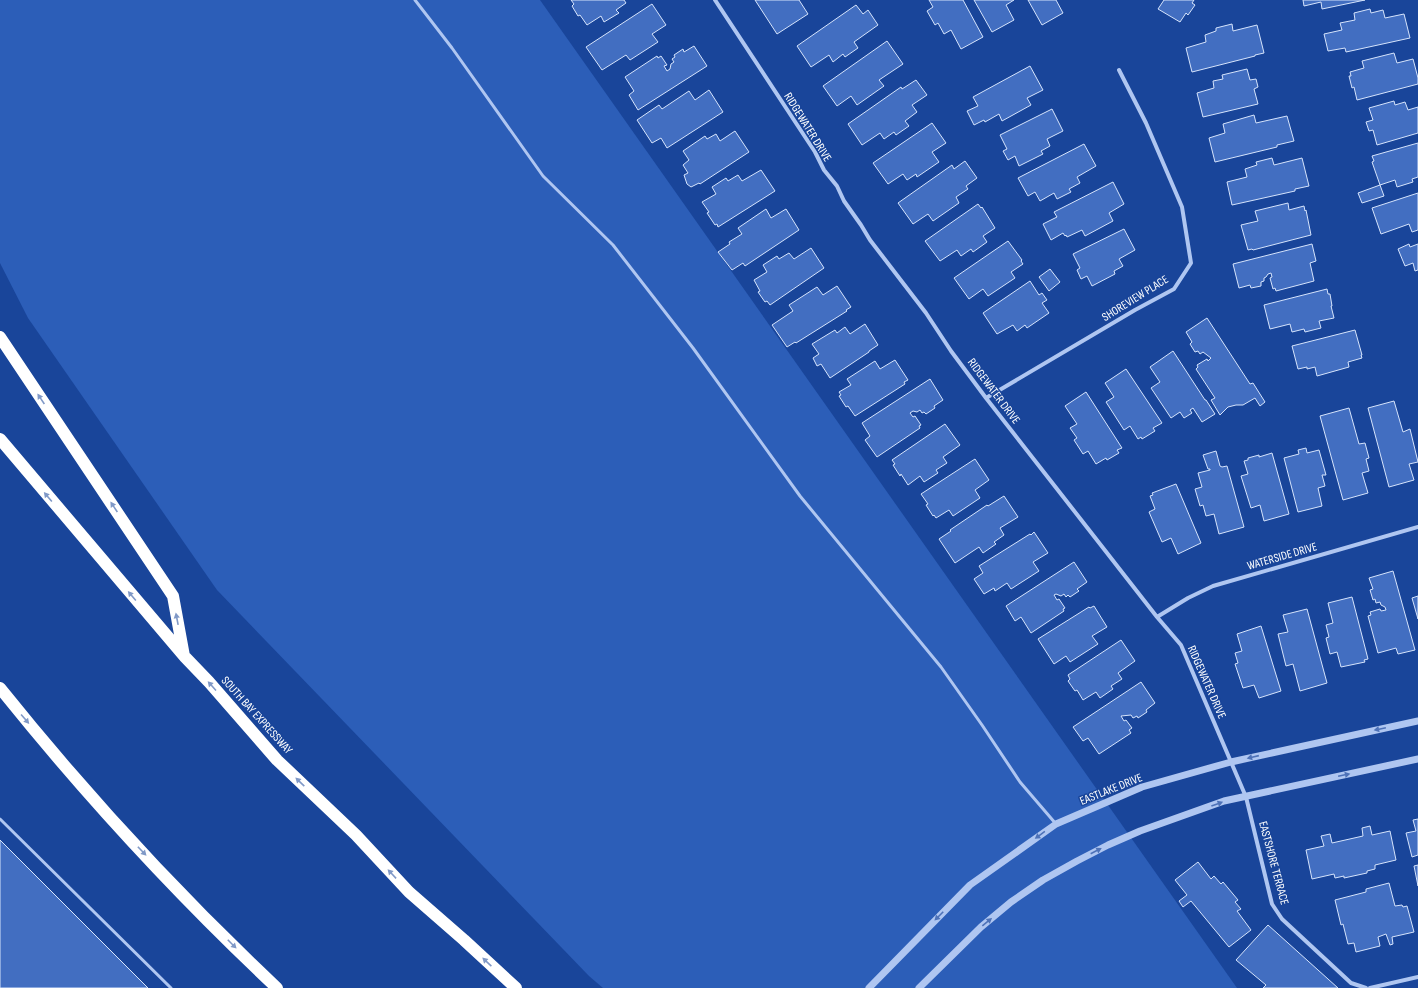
<svg xmlns="http://www.w3.org/2000/svg" width="1418" height="988" font-family="'Sofia Sans Condensed',sans-serif">
	<rect width="100%" height="100%" fill="#19459a"/>
	<path fill="#2c5eb8" d="M0,0H540L1237,988H603L589,976L217,590L28,318L0,263Z"/>
	<path fill="#426ec1" stroke="#d6e4fc" d="M571,0H624L626,3L616,10L619,13L604,22L601,16L587,25L580,15L578,16L572,6L574,4Z
		M755,0H799L808,14L777,34Z
		M929,0H963L983,37L961,49L951,30L944,34L938,23L935,25L927,11L933,7Z
		M974,0H1014L1006,5L1014,20L992,32Z
		M1028,0H1056L1063,13L1042,25Z
		M1164,0H1194L1192,3L1195,5L1188,15L1186,13L1180,22L1158,9Z
		M1303,0H1365L1322,9L1321,2L1304,6Z
		M652,4L666,25L652,34L658,42L630,60L626,55L602,70L586,47Z
		M856,5L863,14L868,10L878,25L854,42L858,48L845,57L843,54L833,62L829,55L811,67L797,46Z
		M1370,9L1371,13L1383,10L1385,18L1404,14L1410,38L1346,52L1345,48L1328,51L1324,34L1342,30L1340,23L1355,20L1354,13Z
		M1232,24L1233,31L1257,25L1264,53L1255,55V56L1192,72L1186,48L1206,42L1205,35L1216,31V28Z
		M887,41L903,64L879,80L884,86L857,105L851,96L837,106L823,86Z
		M694,46L707,66L638,110L629,95L634,91L625,77L657,56L658,58L661,56L667,65L664,66L667,71L670,69L671,64L674,62L672,59L675,57L674,55L683,49L684,52Z
		M1394,53L1397,63L1413,59L1418,78V84L1357,100L1354,87L1352,88L1349,76H1351L1350,72L1364,68L1362,61Z
		M1030,66L1043,90L1027,98L1031,105L1002,121L999,114L985,122L984,120L974,125L967,111L978,106L973,97Z
		M1247,69L1250,80L1256,79L1258,87L1254,89L1258,104L1203,117L1197,93L1214,88L1213,81L1223,79L1222,75Z
		M916,80L927,95L912,105L917,112L905,121L909,126L896,135L894,132L884,139L880,133L862,145L848,124L901,87L902,89Z
		M709,90L723,112L667,148L661,138L652,143L637,120L659,105L662,109L689,91L695,100Z
		M1394,101L1395,105L1405,102L1408,110L1418,107V133L1377,145L1373,130L1369,131L1366,122L1373,120L1369,108Z
		M1052,109L1063,131L1047,139L1050,146L1041,151L1043,154L1019,166L1015,156L1008,160L1003,151L1007,149L1000,135Z
		M1254,115L1256,123L1287,116L1294,141L1277,145V147L1215,162L1209,138L1225,133L1223,124Z
		M932,123L946,143L932,152L939,162L917,177L916,174L907,180L903,174L888,184L873,163Z
		M735,131L749,152L700,184L699,183L691,187L687,184L684,175L688,173L683,165L689,160L683,151L705,136L707,139L716,134L720,141Z
		M1418,143V177L1412,179L1413,182L1397,187L1395,180L1380,185L1372,162L1374,161L1372,156Z
		M1084,144L1096,166L1077,177L1080,183L1069,189L1071,192L1057,199L1054,193L1040,201L1035,192L1028,196L1018,178Z
		M1272,158L1274,165L1302,158L1309,186L1295,189V191L1232,205L1227,182L1247,177L1245,169L1257,165L1256,162Z
		M965,161L977,178L966,186L968,189L956,197L959,203L933,221L928,214L913,224L898,203L952,165L954,169Z
		M761,170L775,191L718,227L717,224L715,225L707,213L709,212L702,202L716,194L712,187L726,178L728,181L738,175L742,181Z
		M1113,182L1124,204L1109,213L1113,221L1085,236L1082,230L1067,237L1066,235L1065,236L1063,233L1051,240L1043,224L1057,217L1054,212Z
		M1380,185L1384,196L1362,203L1358,193Z
		M1418,193V230L1412,232L1409,224L1381,234L1372,208Z
		M1288,203L1289,210L1304,206L1305,211L1306,210L1311,235L1253,250L1252,249L1248,250L1241,225L1258,221L1255,211Z
		M978,204L981,208L982,207L995,228L983,236L987,242L973,252L971,249L961,256L957,250L940,261L925,241Z
		M766,209L771,218L786,209L799,230L745,266L743,263L732,270L718,252L730,244L729,242L742,234L738,228Z
		M1124,229L1135,250L1119,259L1123,266L1114,271L1115,274L1092,286L1087,276L1081,279L1077,270L1080,268L1073,254Z
		M1008,241L1022,260L1021,261L1023,264L1011,272L1015,278L988,296L983,289L969,299L954,278Z
		M1312,244L1316,261L1310,263L1314,281L1276,291L1275,288L1273,289L1270,278L1272,277L1271,273L1268,274L1266,277L1264,278V281L1261,282V286L1251,288L1250,285L1239,288L1233,264Z
		M1409,244L1410,247L1418,244V270L1415,271L1413,263L1405,266L1398,249Z
		M811,248L824,268L770,305L767,301L765,302L758,292L760,291L754,280L767,272L763,265L777,256L779,259L789,253L794,259Z
		M1050,269L1060,282L1049,291L1039,277Z
		M1030,281L1039,295L1042,293L1047,300L1042,303L1049,313L1027,328L1025,325L1017,331L1013,325L997,334L983,313Z
		M837,286L851,307L846,310L847,311L796,343L795,342L787,347L772,325L793,311L789,305L817,287L823,295Z
		M1327,289L1328,294H1330L1332,306H1331L1334,318L1319,321L1321,328L1305,332L1304,329L1292,332L1290,324L1270,329L1264,305Z
		M1207,318L1250,384L1253,383L1265,402L1260,406L1255,398L1243,405H1236L1228,407L1220,415L1211,400L1215,398L1196,369L1198,367L1197,365L1207,359L1208,361L1211,358L1203,352L1200,354L1198,351L1195,352L1190,344L1192,342L1186,332Z
		M865,324L878,345L869,351V352L830,378L821,364L817,366L813,358L819,354L812,344L835,330L837,333L845,327L850,334Z
		M1355,330L1362,355H1361L1362,358L1348,362L1349,367L1317,376L1315,367L1307,369V367L1298,369L1292,346Z
		M1173,351L1205,400H1206L1215,414L1202,422L1193,408L1190,410L1192,413L1184,418L1180,412L1171,418L1151,388L1160,382L1150,367Z
		M895,360L908,380L904,382L905,384L855,416L848,406L846,407L839,396L841,395L839,392L851,385L847,379L875,361L880,369Z
		M1126,369L1162,423L1153,428L1155,431L1142,439L1141,437L1138,439L1130,426L1124,430L1106,402L1114,397L1105,383Z
		M930,379L943,400L934,406L935,408L926,414L924,412L922,413L920,410L917,412L913,411L910,413L913,417L915,416L921,425L919,426L920,428L877,457L865,440L870,436L862,423Z
		M1086,392L1122,448L1117,450L1119,453L1107,460L1106,458L1096,464L1088,451L1083,454L1074,440L1077,438L1070,428L1077,424L1065,406Z
		M1394,401L1403,432L1410,429L1418,462L1409,464L1414,480L1389,487L1368,408Z
		M1349,408L1359,444L1365,443L1369,458L1366,459L1369,471L1362,473L1368,493L1343,500L1320,416Z
		M945,424L960,445L943,457L947,463L936,470L938,473L924,482L920,476L908,485L901,474L900,476L893,465L895,464L892,460Z
		M1306,448L1307,453L1319,450L1326,475H1322L1325,486L1318,488L1322,506L1298,512L1284,458L1299,454L1298,450Z
		M1216,451L1220,466L1222,467L1227,466L1244,527L1219,534L1214,514L1206,516L1203,505L1200,506L1195,489L1202,487L1198,473L1210,470V469H1208L1203,455Z
		M1272,453L1289,514L1264,521L1260,505L1251,508L1241,476L1248,474L1244,461L1248,460V458L1259,455V457Z
		M975,459L989,480L975,490L980,498L953,516L949,510L936,518L934,515L933,516L926,505L928,504L921,494Z
		M1176,484L1201,543L1178,554L1171,538L1162,542L1149,512L1155,509L1150,496L1153,495L1152,493Z
		M1004,496L1018,517L1000,528L1004,535L994,542L996,544L983,553L979,547L955,563L939,539L951,531L950,530L987,505L988,506Z
		M1034,532L1048,553L1033,562L1039,571L1011,589L1007,583L995,591L994,588L984,594L974,579L983,573L979,566L1030,534L1031,535Z
		M1074,562L1087,582L1077,589L1079,591L1070,597L1068,595L1066,597L1064,594L1061,596L1056,594L1054,595L1057,600L1059,599L1065,608L1063,609L1064,611L1031,633L1021,617L1015,621L1006,606Z
		M1393,571L1415,650L1398,654L1396,648L1378,653L1368,616L1371,615L1370,612L1380,609L1381,611L1386,610L1385,607L1381,605L1380,602L1376,603L1375,599L1373,600L1370,590L1373,589L1369,578Z
		M1418,596V619L1412,598Z
		M1352,597L1368,659L1364,660L1365,662L1341,667L1337,652L1330,654L1326,638L1329,637L1326,625L1333,623L1328,603Z
		M1094,606L1107,627L1092,636L1098,644L1070,662L1066,656L1054,664L1038,639L1089,607L1090,608Z
		M1307,609L1327,683L1300,691L1293,664L1286,666L1278,634L1288,632L1283,615Z
		M1261,626L1281,691L1259,698L1254,685L1243,688L1235,664L1238,663L1235,653L1242,651L1237,634Z
		M1121,640L1135,661L1118,673L1122,679L1111,686L1113,689L1100,698L1096,692L1083,700L1077,690L1075,691L1068,681L1070,679L1068,675Z
		M1141,682L1155,703L1146,710L1147,712L1138,718L1137,716L1133,718L1131,715L1121,716L1124,721L1126,720L1132,728L1129,730L1131,733L1099,754L1088,738L1083,741L1073,727Z
		M1418,819V855L1412,857L1406,833L1416,831L1413,820Z
		M1370,826L1372,835L1390,831L1396,860L1375,865V869L1367,871V873L1344,878V876L1335,878L1334,874L1312,879L1306,850L1324,846L1321,836L1330,834L1332,843L1363,836L1362,828Z
		M0,840L148,988H0Z
		M1198,862L1211,879L1214,876L1221,884L1223,882L1238,900L1235,902L1241,909L1237,911L1251,930L1229,947L1191,901L1183,907L1179,901L1187,895L1175,880Z
		M1418,865V886L1414,866Z
		M1389,883L1395,906L1402,905L1403,907L1407,906L1414,932L1392,937L1393,944L1390,945L1386,934L1378,937L1380,946L1356,952L1354,943L1348,944L1343,924L1341,925L1335,900L1366,892V889Z
		M1268,925L1338,988H1263L1266,985L1236,960Z"/>
	<g fill="none" stroke-linecap="round" stroke-linejoin="round">
		<path stroke="#afc6f1" stroke-width="3" d="M415,0L452,48L543,176L613,245L693,348L800,496L941,667L982,725L1020,782L1056,824
			M0,819L171,988"/>
		<path stroke="#afc6f1" stroke-width="4" d="M715,0L815,152L824,170L837,186L844,201L861,225L870,240L926,313L951,351L986,398L1157,617L1181,645L1246,797L1272,904L1282,919L1351,983L1366,988
			M986,398L1135,310L1174,289L1191,263L1182,207L1146,123L1119,70
			M1157,617L1188,598L1213,586L1418,527
			M1370,988L1418,977"/>
		<path stroke="#afc6f1" stroke-width="7" d="M869,988L970,885L1056,824L1142,787L1231,762L1418,721
			M919,988L981,927L1011,902L1043,880L1077,861L1108,845L1140,831L1224,801L1418,759"/>
		<path stroke="#fff" stroke-width="12" d="M0,337L173,596L184,656
			M0,439L185,657L209,682L277,760L356,835L409,892L464,940L516,988
			M0,688C85,794 178,895 277,988"/>
	</g>
	<defs><path id="oneway-solid" d="M-6-.8H1V-3.2L6.5 0L1 3.2V.8H-6Z"/></defs>
	<g fill="#8099c7">
		<use href="#oneway-solid" transform="translate(41 399) rotate(-124)"/>
		<use href="#oneway-solid" transform="translate(48 497) rotate(-130)"/>
		<use href="#oneway-solid" transform="translate(114 507) rotate(-124)"/>
		<use href="#oneway-solid" transform="translate(132 596) rotate(-130)"/>
		<use href="#oneway-solid" transform="translate(177 619) rotate(-101)"/>
		<use href="#oneway-solid" transform="translate(212 686) rotate(-132)"/>
		<use href="#oneway-solid" transform="translate(25 719) rotate(49)"/>
		<use href="#oneway-solid" transform="translate(300 782) rotate(-136)"/>
		<use href="#oneway-solid" transform="translate(142 851) rotate(46)"/>
		<use href="#oneway-solid" transform="translate(392 874) rotate(-133)"/>
		<use href="#oneway-solid" transform="translate(232 944) rotate(45)"/>
		<use href="#oneway-solid" transform="translate(487 962) rotate(-137)"/>
	</g>
	<g fill="#4e72b8">
		<use href="#oneway-solid" transform="translate(1380 729) rotate(168)"/>
		<use href="#oneway-solid" transform="translate(1253 757) rotate(167)"/>
		<use href="#oneway-solid" transform="translate(1344 775) rotate(-12)"/>
		<use href="#oneway-solid" transform="translate(1217 804) rotate(-20)"/>
		<use href="#oneway-solid" transform="translate(1040 835) rotate(144)"/>
		<use href="#oneway-solid" transform="translate(1096 851) rotate(-27)"/>
		<use href="#oneway-solid" transform="translate(939 916) rotate(135)"/>
		<use href="#oneway-solid" transform="translate(987 922) rotate(-39)"/>
	</g>
	<g text-anchor="middle" stroke-width="3" stroke-linejoin="round" paint-order="stroke">
		<g font-size="12" fill="#fff" stroke="#19459a">
			<text transform="translate(808 127) rotate(58)" y="4">RIDGEWATER DRIVE</text>
			<text transform="translate(1135 298) rotate(-32)" y="4">SHOREVIEW PLACE</text>
			<text transform="translate(994 391) rotate(53)" y="4">RIDGEWATER DRIVE</text>
			<text transform="translate(1282 556) rotate(-16)" y="4">WATERSIDE DRIVE</text>
			<text transform="translate(1207 682) rotate(66)" y="4">RIDGEWATER DRIVE</text>
			<text transform="translate(257 715) rotate(48)" y="4">SOUTH BAY EXPRESSWAY</text>
			<text transform="translate(1111 789) rotate(-22)" y="4">EASTLAKE DRIVE</text>
			<text transform="translate(1274 863) rotate(75)" y="4">EASTSHORE TERRACE</text>
		</g>
	</g>
</svg>
